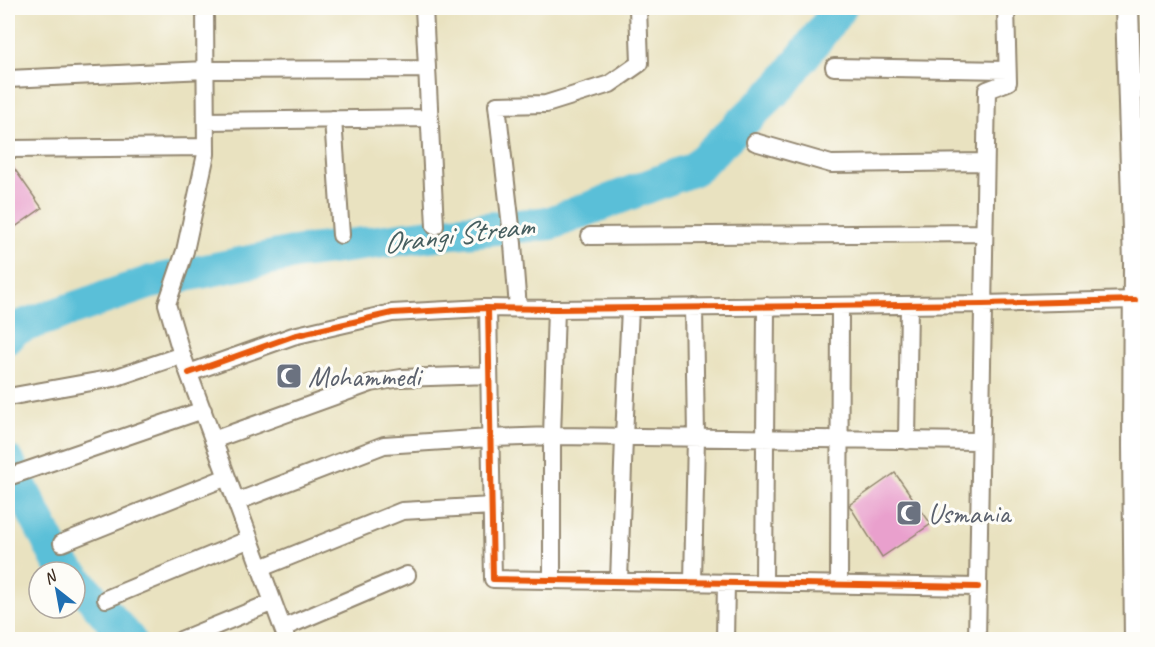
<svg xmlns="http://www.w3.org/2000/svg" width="1155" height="647" font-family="Caveat,sans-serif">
	<rect width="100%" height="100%" fill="#fdfcf7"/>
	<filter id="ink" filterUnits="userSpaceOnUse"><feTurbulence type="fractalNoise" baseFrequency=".0167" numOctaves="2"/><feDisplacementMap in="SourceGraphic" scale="12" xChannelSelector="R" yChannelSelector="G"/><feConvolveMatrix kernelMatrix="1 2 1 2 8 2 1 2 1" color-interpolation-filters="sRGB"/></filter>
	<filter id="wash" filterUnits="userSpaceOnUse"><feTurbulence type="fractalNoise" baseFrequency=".008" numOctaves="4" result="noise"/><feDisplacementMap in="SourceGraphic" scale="24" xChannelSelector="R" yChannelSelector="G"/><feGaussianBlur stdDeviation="1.35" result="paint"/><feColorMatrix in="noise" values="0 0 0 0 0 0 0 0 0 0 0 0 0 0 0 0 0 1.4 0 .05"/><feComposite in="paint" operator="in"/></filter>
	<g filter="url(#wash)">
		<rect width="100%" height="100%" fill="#e9e2c0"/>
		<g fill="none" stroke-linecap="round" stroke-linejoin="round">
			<path stroke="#5abfd8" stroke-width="34" d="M8,337L14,329L151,282L294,253L453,232L551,223L694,169L782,84L840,8
				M8,462L58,560L69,572
				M75,578L129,640"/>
		</g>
		<g id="blocks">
			<path fill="#e9a0cd" d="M11,164L42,208L8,232V167Z
				M895,473L931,524L882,557L849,505Z"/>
		</g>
	</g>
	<g filter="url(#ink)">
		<use href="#blocks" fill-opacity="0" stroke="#92866f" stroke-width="1.5"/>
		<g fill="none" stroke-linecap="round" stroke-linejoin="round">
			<g stroke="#92866f" stroke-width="20">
				<path id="street" d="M205,8L206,154L185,251L167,304L182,355L287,640
					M424,8L435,226
					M834,67L1007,70
					M8,79L206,70L427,69
					M333,119L341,235
					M206,121L430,118
					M755,142L831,164L985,162
					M8,149L206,147
					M590,236L984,233
					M488,308L493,579L978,587
					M518,308L513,244L497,105L546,104L610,84L640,63L638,8
					M189,373L293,336L392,313L484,308L556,309L983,304L1135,300
					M8,397L114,378L182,355
					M213,440L371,383L401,378L489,375
					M907,441L909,305
					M8,477L203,410
					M236,502L384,445L490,438L552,436L980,441
					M62,543L227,477
					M261,568L402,511L492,506
					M552,580V436L556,309
					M619,581L624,437L630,308
					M693,582L696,437L694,307
					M764,583L766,306
					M839,584L840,306
					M106,599L250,539
					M283,628L407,575
					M181,640L273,602
					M725,640L726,583
					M977,640L987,90L1008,82L1006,8"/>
			</g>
			<g stroke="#92866f" stroke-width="26">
				<path id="secondary" d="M1127,8L1135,263L1134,446L1136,640"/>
			</g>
			<use href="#street" stroke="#fff" stroke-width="16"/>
			<use href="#secondary" stroke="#fff" stroke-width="22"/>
			<g stroke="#fdfcf7" stroke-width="10">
				<path id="cycleway" d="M488,308L493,579L978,587
					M189,373L293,336L392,313L484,308L556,309L983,304L1135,300"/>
			</g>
			<use href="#cycleway" stroke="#e8590c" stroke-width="6"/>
		</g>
	</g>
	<defs>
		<g id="mosque-square" transform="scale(1.35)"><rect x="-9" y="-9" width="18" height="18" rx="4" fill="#6b7280" stroke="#fdfcf7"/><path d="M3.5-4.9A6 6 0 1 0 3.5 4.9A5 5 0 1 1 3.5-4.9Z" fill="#fff"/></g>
	</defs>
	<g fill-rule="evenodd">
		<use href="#mosque-square" x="289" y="376"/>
		<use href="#mosque-square" x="909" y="513"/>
	</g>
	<g text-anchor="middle" stroke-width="6" stroke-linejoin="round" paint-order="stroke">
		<g font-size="28" fill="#5b616d" stroke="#fdfcf7" text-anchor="start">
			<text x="308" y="386">Mohammedi</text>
			<text x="928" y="523">Usmania</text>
		</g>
		<g font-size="30" font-style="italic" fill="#465e5f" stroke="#fdfcf7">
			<text transform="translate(458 234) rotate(-7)" y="10">Orangi Stream</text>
		</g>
	</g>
	<rect width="1155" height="647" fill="none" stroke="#fdfcf7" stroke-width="30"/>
	<g transform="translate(57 590) rotate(329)"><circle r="28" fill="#fdfcf7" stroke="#afa8a0" stroke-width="1.5"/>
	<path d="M0-4.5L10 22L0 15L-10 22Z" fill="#1f6fb2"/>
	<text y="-9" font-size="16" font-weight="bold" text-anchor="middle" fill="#3b2a1e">N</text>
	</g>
</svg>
